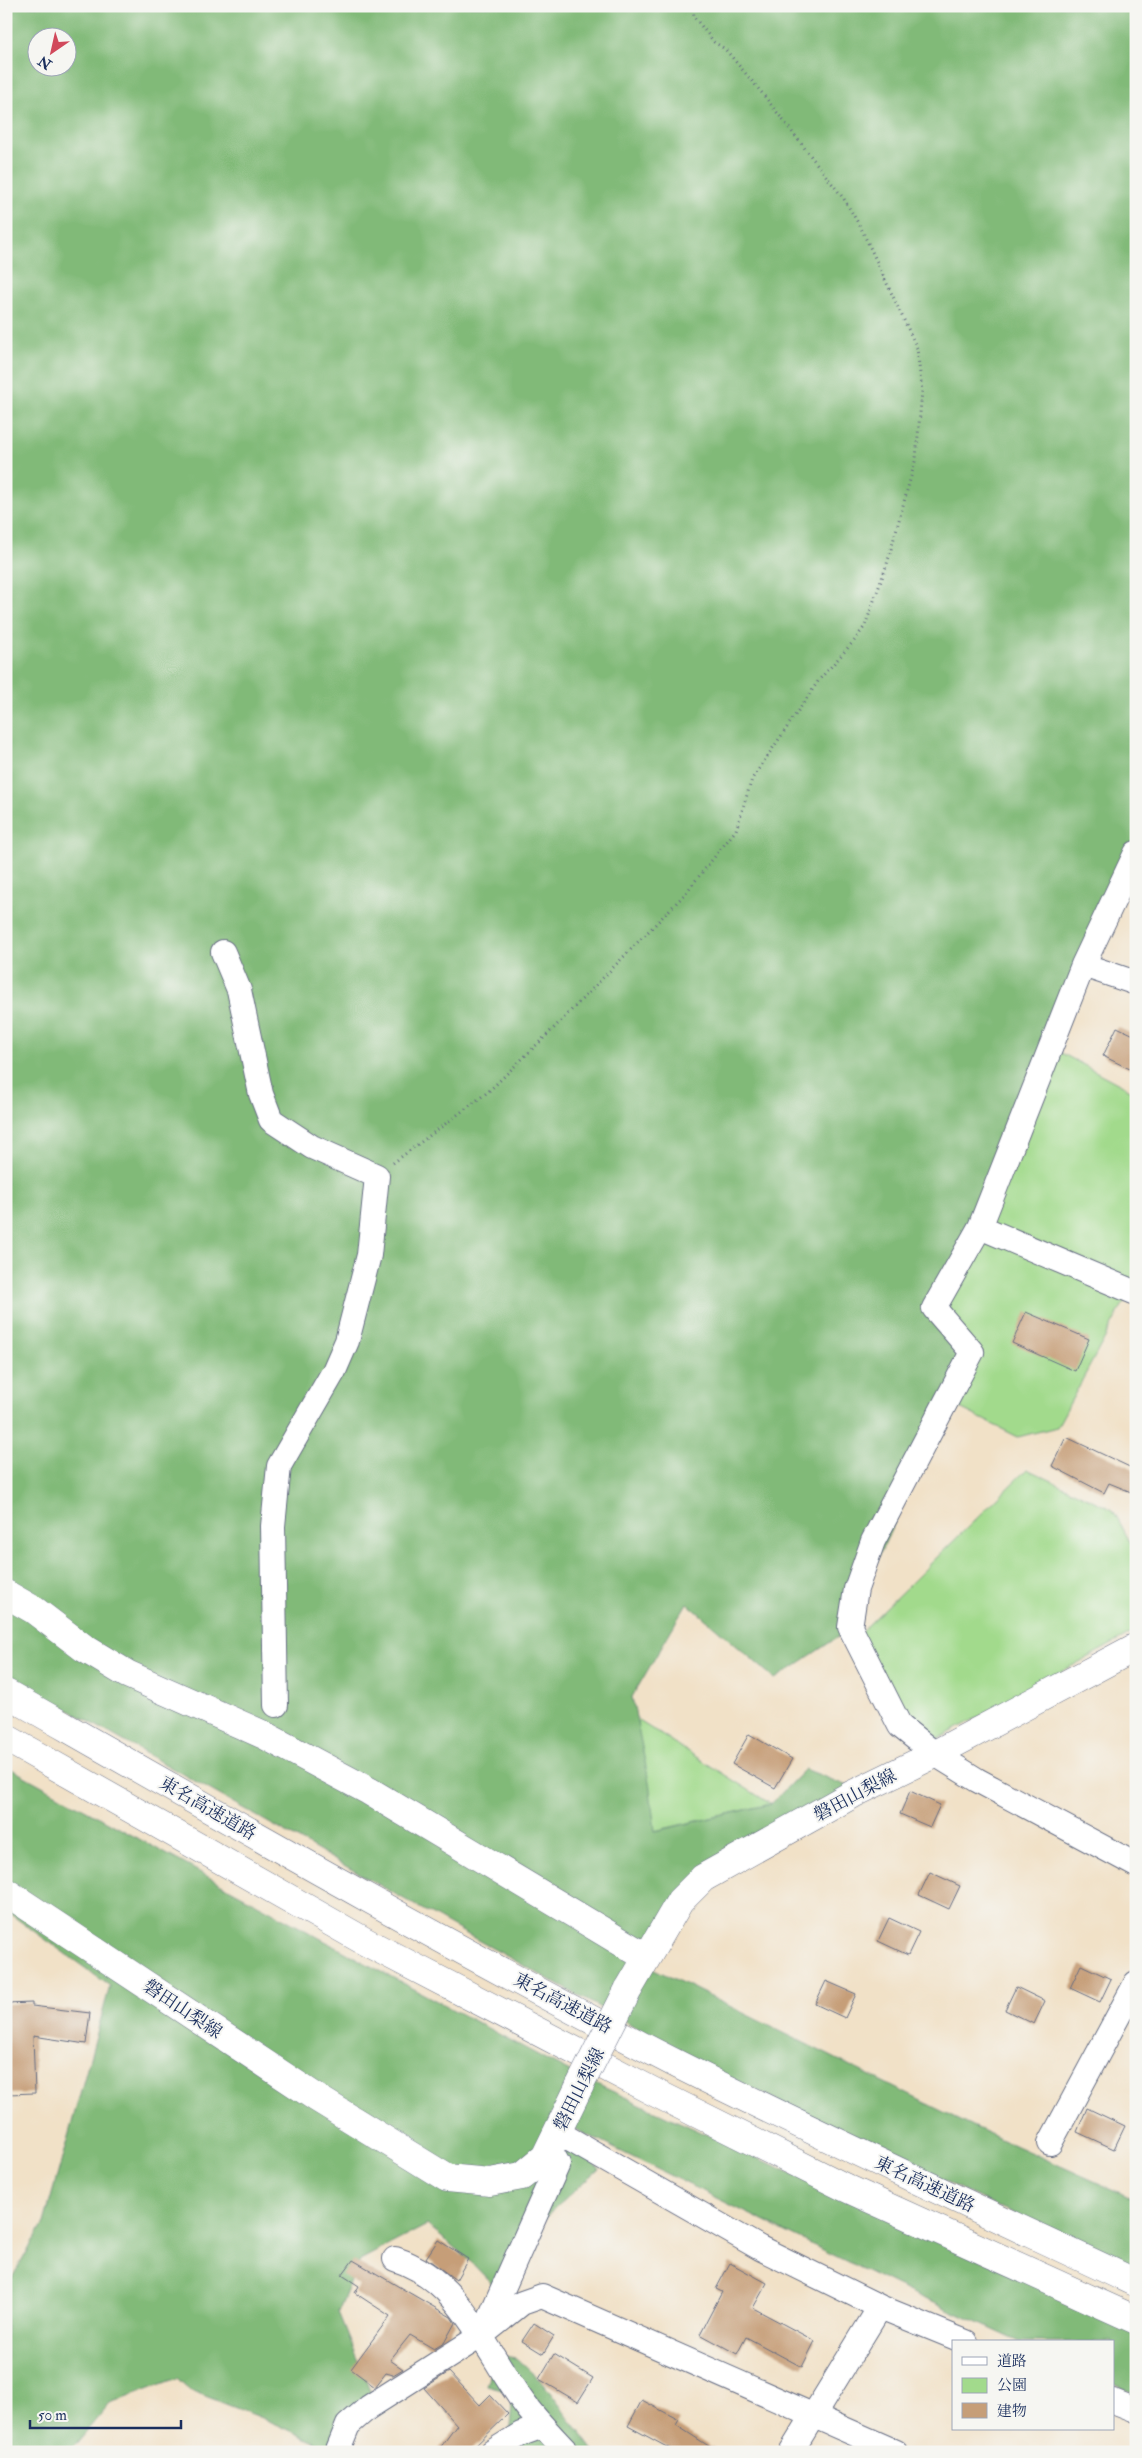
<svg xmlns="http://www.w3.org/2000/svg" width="1142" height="2458" font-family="'IM FELL Double Pica','Noto Serif JP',serif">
	<rect width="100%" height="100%" fill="#f6f6f2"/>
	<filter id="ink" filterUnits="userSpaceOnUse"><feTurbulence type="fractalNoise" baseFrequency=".02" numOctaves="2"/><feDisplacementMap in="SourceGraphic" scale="10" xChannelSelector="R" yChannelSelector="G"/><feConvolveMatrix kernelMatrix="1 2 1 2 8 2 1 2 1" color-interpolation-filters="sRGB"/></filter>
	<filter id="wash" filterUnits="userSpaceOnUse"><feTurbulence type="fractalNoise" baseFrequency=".0096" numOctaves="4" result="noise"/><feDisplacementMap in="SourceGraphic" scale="20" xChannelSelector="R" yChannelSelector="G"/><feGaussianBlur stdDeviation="1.12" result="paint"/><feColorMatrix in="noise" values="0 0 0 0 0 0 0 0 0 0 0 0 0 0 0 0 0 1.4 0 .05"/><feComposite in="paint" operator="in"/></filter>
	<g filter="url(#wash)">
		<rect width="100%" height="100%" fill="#f1e1c7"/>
		<path fill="#a2da8c" stroke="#5e8475" d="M1052,1048L1136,1093V1286L1130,1291L1057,1427L1018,1437L954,1405L937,1301Z
			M1027,1469L1113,1510L1136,1553V1631L931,1743L898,1721L860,1633Z
			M636,1719L771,1804L654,1831Z"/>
		<path fill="#81ba78" stroke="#4e746b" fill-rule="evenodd" d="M6,6H1136V853L934,1307L972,1352L844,1633L775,1679L687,1603L632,1697L649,1782L655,1831L771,1804L805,1769L850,1787L707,1876L632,1958L972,2126L1136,2200V2268L998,2207L708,2067L452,1926L42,1695L6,1672ZM38,38H68V68H38Z
			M6,1766L356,1958L568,2071L1136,2331V2395L1113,2384V2342H1020L897,2286L548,2116L599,2169L529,2232L501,2293L468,2259L427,2225L360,2260L338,2312L372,2396L336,2452L274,2423L190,2390L177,2378L110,2403L69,2452H6V2288L44,2223L110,1986L6,1911Z
			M497,2355L516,2358L543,2383L595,2452H496L510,2427L513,2392L487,2385Z"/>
		<g id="blocks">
			<path fill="#c69e78" d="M1117,1027L1136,1036V1072L1103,1056Z
				M1026,1312L1089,1339L1075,1371L1012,1343Z
				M1066,1437L1136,1470V1494L1109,1483L1104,1493L1052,1466Z
				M749,1734L792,1759L775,1788L732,1764Z
				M910,1791L940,1805L930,1827L900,1814Z
				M930,1872L960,1886L949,1909L919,1895Z
				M889,1918L919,1932L908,1955L878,1941Z
				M1081,1965L1111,1979L1100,2002L1070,1988Z
				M826,1981L856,1994L845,2018L815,2004Z
				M1016,1987L1045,2001L1034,2024L1005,2010Z
				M32,2003V2006L90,2013L86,2044L33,2036L35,2093L8,2094L6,2004Z
				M1087,2108L1125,2126L1114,2149L1077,2132Z
				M438,2240L468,2259L456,2280L426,2258Z
				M353,2260L451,2317L455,2323L444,2343L434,2349L410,2335L390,2360L403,2369L393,2375L386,2373L375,2387L351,2369L390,2316L355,2293L359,2286L342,2275Z
				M730,2263L767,2283L753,2308L815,2341L802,2367L746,2337L737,2354L700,2334L722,2292L716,2289Z
				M534,2323L554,2336L543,2354L522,2341Z
				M554,2354L593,2378L578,2402L539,2379Z
				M449,2372L480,2405L490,2395L508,2414L469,2452H437L457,2425L424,2388Z
				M642,2400L679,2420L676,2425L718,2452H676L628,2426Z"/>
		</g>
	</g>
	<g filter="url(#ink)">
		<use href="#blocks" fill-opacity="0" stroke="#666d83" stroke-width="1"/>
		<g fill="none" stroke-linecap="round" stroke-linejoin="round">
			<g stroke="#666d83" stroke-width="26">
				<path id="street" d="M1136,853L1083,965L980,1227L934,1308L972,1352L873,1541L856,1589L850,1627L900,1726L935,1754L977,1780L1136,1865
					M223,952L239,990L261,1094L271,1120L312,1147L377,1176L369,1255L347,1341L334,1371L279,1466L273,1526L276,1705
					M1083,965L1136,983
					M980,1227L1136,1293
					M557,2132L760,2248L880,2307L966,2342
					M1050,2143L1136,1983
					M395,2259C462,2280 487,2355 526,2406C539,2423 553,2437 567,2452
					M484,2331L558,2164L549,2148
					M1113,2401L1136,2410
					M337,2452L348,2425L369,2407L482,2335L522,2303L542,2296L896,2452
					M492,2452L521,2434L543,2426
					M791,2452L880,2307"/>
			</g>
			<g stroke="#666d83" stroke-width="29">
				<path id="secondary" d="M6,1594L34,1610L84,1648L127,1674L264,1735L369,1791L646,1957
					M6,1892L317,2098L447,2178L490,2182L522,2176L545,2157L580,2085
					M628,1990L680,1901L703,1878L853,1794L935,1754L1136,1647"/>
			</g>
			<g stroke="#666d83" stroke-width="29">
				<path id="highway" d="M6,1693C227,1819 447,1946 673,2062C826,2139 981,2210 1136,2283
					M6,1738L366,1942L658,2094L844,2187L1136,2320"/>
			</g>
			<path stroke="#666d83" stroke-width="3" stroke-dasharray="1 4" stroke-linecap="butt" d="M393,1163L488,1092L553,1029L684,895L736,830L752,779L819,680L854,641L865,626L887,564L916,458L922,391L917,348L861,228L844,199L762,93L725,49L714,42L694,17L693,6"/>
			<use href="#street" stroke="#fff" stroke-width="24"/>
			<use href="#secondary" stroke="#fff" stroke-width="28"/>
			<use href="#highway" stroke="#fff" stroke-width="28"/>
			<g stroke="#666d83" stroke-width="29" stroke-linecap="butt">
				<path id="secondary-bridge" d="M580,2085L628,1990"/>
			</g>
			<use href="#secondary-bridge" stroke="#fff" stroke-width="28"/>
		</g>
	</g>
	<g text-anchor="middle" stroke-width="4" stroke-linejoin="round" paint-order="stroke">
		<g font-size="18" fill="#1b2f5e" stroke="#f6f6f2">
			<text transform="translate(855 1795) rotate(-28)" y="6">磐田山梨線</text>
			<text transform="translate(208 1808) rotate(30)" y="6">東名高速道路</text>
			<text transform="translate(563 2003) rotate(28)" y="6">東名高速道路</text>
			<text transform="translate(183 2009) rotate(34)" y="6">磐田山梨線</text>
			<text transform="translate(579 2089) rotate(-63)" y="6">磐田山梨線</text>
			<text transform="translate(925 2184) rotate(25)" y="6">東名高速道路</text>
		</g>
	</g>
	<rect width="1142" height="2458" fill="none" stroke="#f6f6f2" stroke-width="25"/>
	<rect x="952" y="2340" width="162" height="90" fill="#f6f6f2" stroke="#9ea6b7"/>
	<rect x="962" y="2357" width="25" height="8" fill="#ffffff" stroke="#9ea6b7"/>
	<text x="997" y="2366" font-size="15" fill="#1b2f5e">道路</text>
	<rect x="962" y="2378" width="25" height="15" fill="#a2da8c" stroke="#9ea6b7"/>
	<text x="997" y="2390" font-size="15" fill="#1b2f5e">公園</text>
	<rect x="962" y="2403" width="25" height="15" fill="#c69e78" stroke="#9ea6b7"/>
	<text x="997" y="2416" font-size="15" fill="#1b2f5e">建物</text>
	<g transform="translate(52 52) rotate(214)"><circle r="24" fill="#f6f6f2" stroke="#9ea6b7"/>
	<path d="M0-4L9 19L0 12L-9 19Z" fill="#d1495b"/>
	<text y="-8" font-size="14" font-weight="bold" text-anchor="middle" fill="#1b2f5e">N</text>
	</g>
	<path d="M30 2420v8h151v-8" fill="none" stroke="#1b2f5e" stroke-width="2.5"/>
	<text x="38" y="2420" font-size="15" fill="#1b2f5e" stroke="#f6f6f2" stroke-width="4" paint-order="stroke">50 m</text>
</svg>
